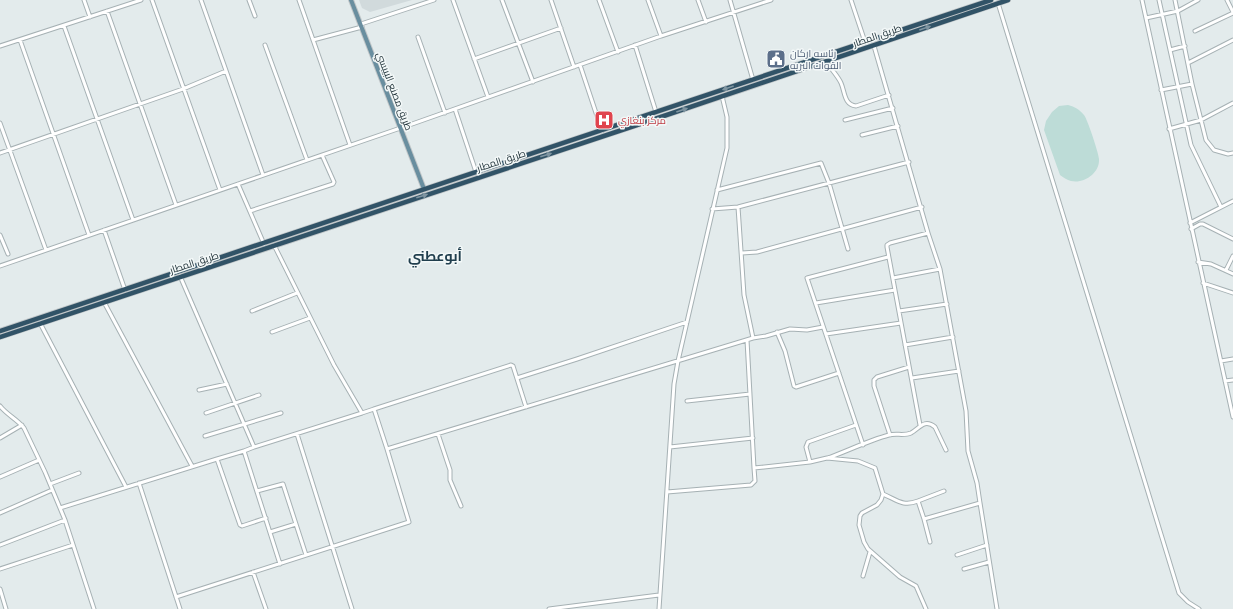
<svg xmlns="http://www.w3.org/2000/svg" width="1233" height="609" font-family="'PT Sans',Cairo,sans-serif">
	<rect width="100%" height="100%" fill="#e3ebec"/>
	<path fill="#d1dadc" d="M359,0H412L370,12L362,8Z"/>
	<path fill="#bddcd7" d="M1068,105C1075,107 1079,109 1084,115C1087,118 1099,154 1099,159C1100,173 1084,184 1071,181C1067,180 1063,177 1060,175L1044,130L1046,121L1052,112L1059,106Z"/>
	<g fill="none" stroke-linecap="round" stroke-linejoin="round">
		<g stroke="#a6b1b4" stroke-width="5">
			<path id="minor" d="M84,0L90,17
				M152,0L220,190
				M201,0L263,175
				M249,0L255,16
				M299,0L350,145
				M453,0L488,97
				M502,0L533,82
				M551,0L574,67
				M599,0L618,52
				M648,0L661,36
				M698,0L706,22
				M730,0L753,80
				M851,0L865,42
				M1142,0L1233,417
				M1159,0L1191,145L1221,207
				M1175,0L1192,84L1206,140L1214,150L1228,154L1233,153
				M1227,0L1233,12
				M998,3L1179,593L1188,602L1199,609
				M107,11L176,205
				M1146,18L1178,11L1198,0
				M361,24L434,0
				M64,26L133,220
				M1195,31L1233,13
				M418,37L445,113
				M20,40L89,235
				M313,40L362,27
				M265,45L307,160
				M635,45L656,112
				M0,46L141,0
				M874,46L928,233L940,269L966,411L968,451L977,483L980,503
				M1170,50L1185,46
				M474,59L561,28
				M826,61C830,68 838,76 841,83C845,92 844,105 856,106L889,95
				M1188,63L1233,40
				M580,65L602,131
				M1161,90L1192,84
				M455,109L476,172
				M845,120L893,108
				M0,123L46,250
				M1169,129L1201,120L1233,103
				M862,135L898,126
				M0,153L183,89L226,71
				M238,184L264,244
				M717,190L821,163L829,183L848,249
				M712,209L738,207L909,162
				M250,211L333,184L334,182L322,155
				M1190,223L1233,201
				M1191,229L1200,224H1203L1233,239
				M104,230L125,290
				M0,235L8,254
				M274,245L334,365L362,413L374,409
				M742,253L757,252L922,207
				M1198,262L1211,264L1233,274
				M0,266L415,123L661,36L771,0
				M1226,270L1233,256
				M180,276L254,447L244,451L280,564
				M893,278L940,269
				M1203,283L1233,293
				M104,302L192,466
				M816,303L895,290
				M252,311L297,293
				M899,311L947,304
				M40,323L126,487
				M272,332L310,318
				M777,332L785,351L794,386L796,387L839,373
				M826,334L901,323
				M753,338L766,336L790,329L807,330L823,327
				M747,340L754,468L810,462L827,458L858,461L875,468L883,494L881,500L877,505L862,513L860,516L859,525L864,542L868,549L900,577L916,586L926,609
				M905,345L953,337
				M1221,361L1233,359
				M517,378L577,359L687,322
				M912,378L959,371
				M1225,381L1233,380
				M199,390L227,384
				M687,401L750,394
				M0,406C7,415 17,419 24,428L45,472L65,520L94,609
				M206,413L259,395
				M920,425L887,247V245L890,243L928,233
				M297,434L352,609
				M438,434L450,470V480L461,506
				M890,435L874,386V380L877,377L909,367
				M205,436L281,413
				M0,438L22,425
				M863,445L807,278L888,257
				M254,447L362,413
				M670,447L753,438
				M387,449L374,409L511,365L513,366L526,407
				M244,451L217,459L240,525L242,526L266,518
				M828,458C847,451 870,440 889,435C896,433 904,436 911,433C919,429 924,418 935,427L946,450
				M810,462L806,447L808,442L856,425
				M0,477L39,460
				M139,483L180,609
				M50,484L79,473
				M257,491L283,484L306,555
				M667,492L751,485L755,481L754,468
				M883,494C897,500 903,507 918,501L924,519
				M918,501L944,491
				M60,508L217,459
				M0,513L52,490
				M270,532L296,524
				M930,542L924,519L980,503L997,609
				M0,545L65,520
				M957,555L987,545
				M0,569L73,545
				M964,569L989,562
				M253,572L266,609
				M863,576L870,552
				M0,589L6,609
				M176,597L409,522L387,449L753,338L744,295L738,207
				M549,609L659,595
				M659,609L674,384L678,361L727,148V117L722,96"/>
		</g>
		<g stroke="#c1c6c8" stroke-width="6">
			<path id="major" d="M351,0L424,189"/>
		</g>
		<g stroke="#c1c6c8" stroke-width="6">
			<path id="highway" d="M0,331L991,0
				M0,337L637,125L1008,0"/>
		</g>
		<use href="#minor" stroke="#fff" stroke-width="3"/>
		<use href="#major" stroke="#698e9f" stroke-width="4"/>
		<use href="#highway" stroke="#315367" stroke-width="4.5"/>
	</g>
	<defs><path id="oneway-solid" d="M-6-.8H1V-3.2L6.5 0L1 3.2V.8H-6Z"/></defs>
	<g fill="#7f95a1">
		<use href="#oneway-solid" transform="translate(925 28) rotate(-19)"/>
		<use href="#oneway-solid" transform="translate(728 88) rotate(161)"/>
		<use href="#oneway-solid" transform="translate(682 110) rotate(-19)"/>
		<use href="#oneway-solid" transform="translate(546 155) rotate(-18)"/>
		<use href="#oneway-solid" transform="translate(422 196) rotate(-18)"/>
	</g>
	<defs>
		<g id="civic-square" transform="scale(1)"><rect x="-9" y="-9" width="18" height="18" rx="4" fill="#5c6f8a" stroke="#f3f8f8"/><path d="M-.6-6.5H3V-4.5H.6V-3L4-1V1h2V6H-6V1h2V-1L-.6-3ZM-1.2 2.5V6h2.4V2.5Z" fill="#fff"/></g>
		<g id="hospital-square" transform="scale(1)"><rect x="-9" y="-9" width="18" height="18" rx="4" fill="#e0444e" stroke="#f3f8f8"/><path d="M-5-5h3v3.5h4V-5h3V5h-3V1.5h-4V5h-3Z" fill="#fff"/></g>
	</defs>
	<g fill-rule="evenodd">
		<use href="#civic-square" x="776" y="59"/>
		<use href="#hospital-square" x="604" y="120"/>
	</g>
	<g text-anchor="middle" stroke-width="3" stroke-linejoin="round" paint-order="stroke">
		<g font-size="10" fill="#23353c" stroke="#f3f8f8">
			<text transform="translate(877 35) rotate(-19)" y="4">طريق المطار</text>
			<text transform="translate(395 91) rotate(69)" y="4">طريق مصنع البيبسي</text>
			<text transform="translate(501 160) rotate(-18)" y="4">طريق المطار</text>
			<text transform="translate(194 262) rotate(-18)" y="4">طريق المطار</text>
		</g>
		<g font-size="10" fill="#4e5e75" stroke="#f3f8f8" text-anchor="start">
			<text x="790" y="57">رئاسه اركان<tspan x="790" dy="12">القوات البريه</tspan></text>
		</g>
		<g font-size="10" fill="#be3a42" stroke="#f3f8f8" text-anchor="start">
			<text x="618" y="124">مركز بنغازي</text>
		</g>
		<g font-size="14" font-weight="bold" fill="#203e4d" stroke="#f3f8f8">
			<text x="435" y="261">أبوعطني</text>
		</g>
	</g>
</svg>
